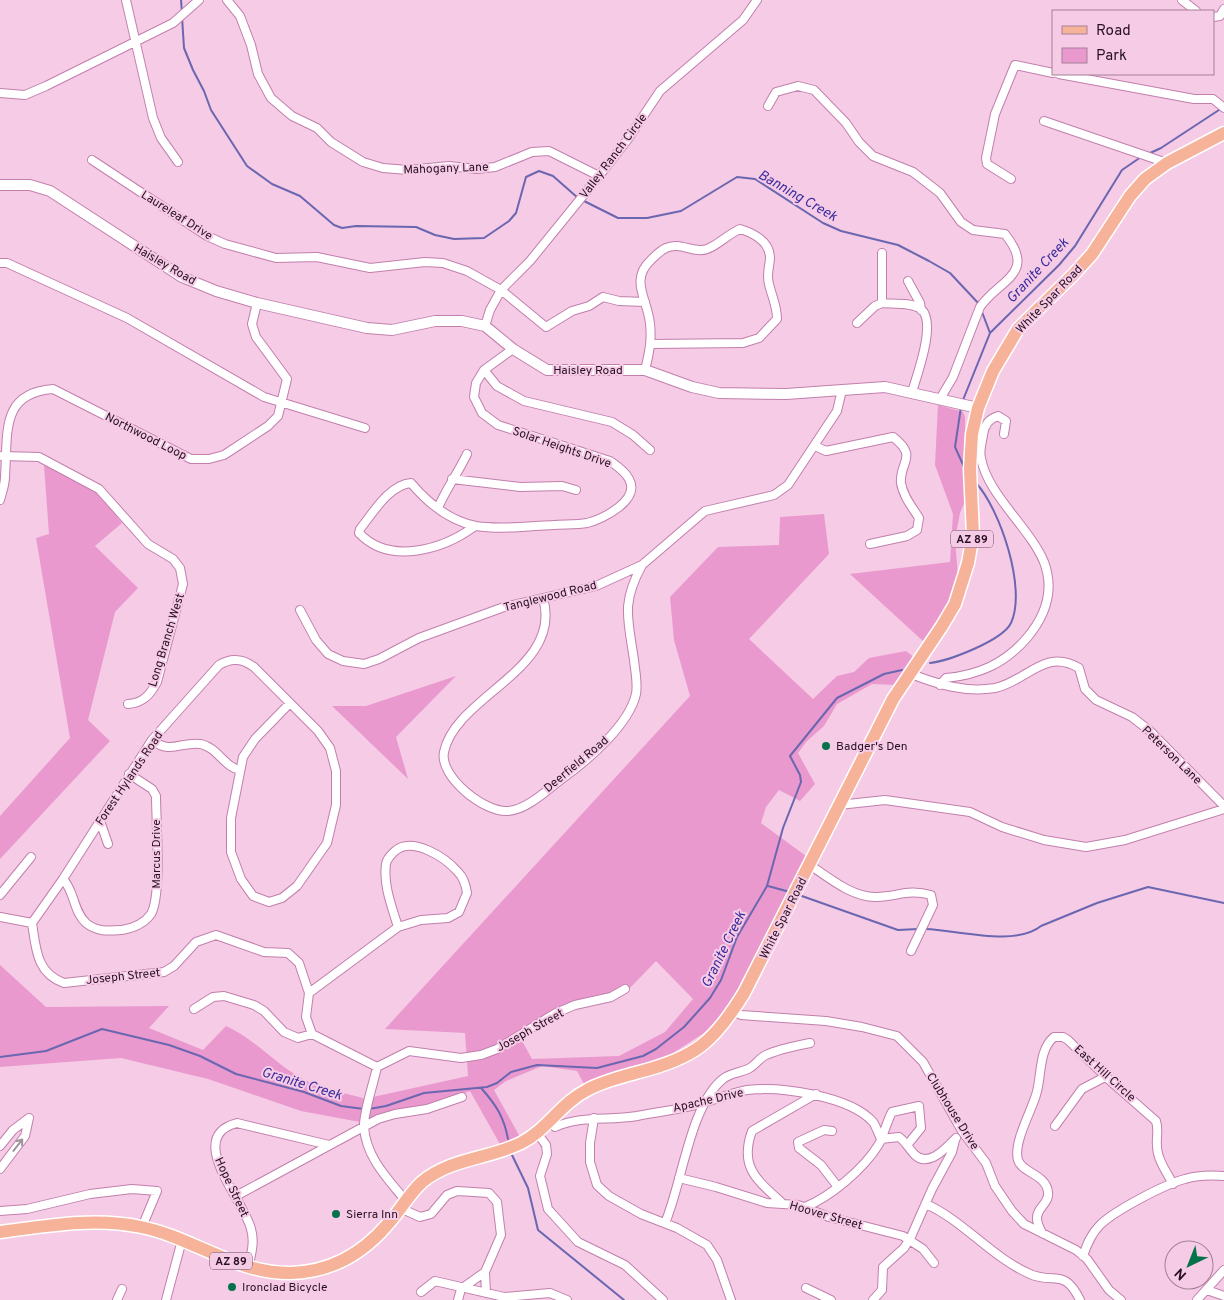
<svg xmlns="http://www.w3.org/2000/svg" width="1224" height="1300" font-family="Overpass,sans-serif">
	<rect width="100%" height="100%" fill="#f6cbe6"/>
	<path fill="#e999ce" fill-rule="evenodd" d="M938,405L963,412L965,417L966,499L960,513L955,539L958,577L945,611L925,643L850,574L950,562L953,514L935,465Z
		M44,465L97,492L122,523L95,546L138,588L115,612L88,720L110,741L0,859V816L70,738L36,538L49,534Z
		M824,514L829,554L749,639L813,699L837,676L854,672L869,658L906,651L915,658L896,685L872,684L837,704L824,726L806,742L798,753L815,784L800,801L779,790L766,807L761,823L806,856L736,993L720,1017L704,1033L673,1053L584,1084L577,1071L542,1066L506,1081L494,1090L520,1137L501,1146L470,1091L426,1107L368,1121L373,1097L468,1076L465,1033L385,1029L690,696L674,640L670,597L718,547L779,545L780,517ZM656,961L693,999L665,1032L619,1056L532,1059L521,1039L541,1024L576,1008L612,1001L627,991Z
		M456,676L396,737L408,779L332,706H366Z
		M0,965L46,1007L169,1006L149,1028L203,1050L226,1026C255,1039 275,1064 303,1079C321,1089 346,1093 366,1099L360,1122L301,1111L208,1079L121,1058L0,1067Z"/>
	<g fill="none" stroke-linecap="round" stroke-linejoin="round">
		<path stroke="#6a66b0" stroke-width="2" d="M181,0L182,13
			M182,17L184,48L193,70L204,91L211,110L247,166L272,184L300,196L334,225L342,228L356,226L416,227L435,235L454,239L484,238L509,221L516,213L526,177L539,171L553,176L578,198
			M1148,154L1161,148L1222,108
			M582,200L618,218H647L681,211L737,177L755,179L823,223L841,231L898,245L929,261L950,273L980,305
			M982,312L990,333
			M963,400L990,333L1059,265L1075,246L1122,170L1141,157
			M961,407L955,447L965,469
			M930,663C948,661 1002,641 1011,623C1027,589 1000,509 976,483
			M768,886L790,892
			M799,895L898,930L918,929
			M926,929C957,930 1015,947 1041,926L1097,903L1148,887L1224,903
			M0,1057L46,1051L102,1029L169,1045L200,1056L236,1074L304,1092L341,1106L364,1109
			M482,1089C496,1105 504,1117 508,1139
			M369,1109L386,1106L424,1093L487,1087L497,1083L511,1072L537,1065L597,1068L643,1056L656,1049L684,1027L710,998L721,980L737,937L767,886L783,828L801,782L800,775L790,756L837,698L884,674L902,670
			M512,1155L528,1188L538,1230L624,1300"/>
		<g stroke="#c27fac" stroke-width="10">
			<path id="minor" d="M126,0L153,118L161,138L178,162
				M227,0L240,16L251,45L258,74L271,98L292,116L317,128L331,142L363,162L383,168L408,170L449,166L477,169L495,167L532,152L549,151L599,176
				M1182,0L1196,11
				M1213,17L1220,16L1224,9
				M1059,74L1194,99H1213L1224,108
				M0,93L25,95L46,86L173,23L199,0
				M768,106L776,92L798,86L814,90L846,123L859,142L873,156L913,172L940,193L961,222L973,230L1005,234C1037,274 1000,279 980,307L953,377L940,399
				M1044,121L1167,163
				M92,160L207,236L225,244L276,258L317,257L370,268L425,262L443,263L467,271L501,290L546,327L572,311L589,306L603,297L619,301L645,302
				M1011,179L987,164L986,158L995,114L1015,65L1053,73
				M882,253V303C893,304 911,302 921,309C937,322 917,375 912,392
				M0,263H7L127,318L264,397L365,428
				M908,281L920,303L921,310
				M857,323L875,306L882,303
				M485,326L490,310L501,290L530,261L599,176L628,139L660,91L743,20L757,0
				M484,370L497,386L524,401L612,422L633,435L650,450
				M645,370C649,354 652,340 650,324C648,300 629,280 651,260C655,256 661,250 666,248C680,241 694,254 707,249C717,246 728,234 740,229C753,233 769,241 770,257C770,266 766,274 769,284C772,297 777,306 777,319L759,338L743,343L651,344
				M815,446L826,451L893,437C919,457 899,462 901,483C903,496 912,507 919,518L917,530L907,536L870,544
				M2,456L39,457L99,489L148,544L173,559L180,568L183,584L157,682C150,695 143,703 128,704
				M452,479L520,487L562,486L576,490
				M0,500C2,492 5,485 5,477C8,433 0,393 53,389L191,459H209L224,455L268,426L278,416L287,379L256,337L252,324L257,303
				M438,508C446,489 458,473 467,454
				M475,526C444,549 390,566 359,533L360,529C373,513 389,485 411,483C427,502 450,521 476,526C501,530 528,526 553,525C563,524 576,525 587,523C603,519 641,500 629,479C625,471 617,466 610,461L498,425L482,413L474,397L476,383L484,370L513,349
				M543,598C564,669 455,696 444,752C439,777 485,813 508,811C527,810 548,789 563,778C588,760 629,725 636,694C638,684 635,670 634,660C628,618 621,604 642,565
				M300,610L316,640L328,654L343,661L364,664L379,659L419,638L504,607L596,586L642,565L705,511L774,495L788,485L837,411L842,390
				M909,673C936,684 965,693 995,688C1026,682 1045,647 1079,668L1085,689L1096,700L1132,717L1150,731L1224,806
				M940,685L946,678C978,675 1004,664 1026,639C1045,617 1055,591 1044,562C1030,528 987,494 981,458C979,451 982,442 983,435C984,426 988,419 998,416L1006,421L1004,434
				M152,740C171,755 181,741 201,744C218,748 224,767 240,770
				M839,805L885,800L970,812L1002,827L1044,840L1086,847L1125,840L1224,809
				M100,821L108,844
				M810,865C829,878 853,898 877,897C899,896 908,889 931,895L933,905L911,951
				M63,879C75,892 73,911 86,923C97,932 108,931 122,930C134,928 144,924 151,914C162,895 156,820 156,796L152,789L129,774
				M0,895L31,857
				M0,917L32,923C36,948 36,973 64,983L164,972L174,966L196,942L216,935L264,952L288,953L299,963L309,993L306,1017L312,1034L377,1067
				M32,923L63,879L152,740L219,665C232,657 243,659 254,667L318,731L330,748L336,771V805L327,843L297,886L282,898L269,902L253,896L241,879L231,852V818L243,757L255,739L290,703
				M309,993L398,927L421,920L448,918L459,912L467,893C466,886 463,877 458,872C445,857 412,836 395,851C391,855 387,858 386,864C383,885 392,907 398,927
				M194,1009L213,997L224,996L254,1005L264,1011L284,1032L298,1038L312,1034
				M733,1011L741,1015L826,1021L862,1027L897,1036L923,1062L962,1131L986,1163L995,1186L1012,1211L1024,1224L1076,1250L1087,1259L1109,1290L1121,1300
				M594,1118L590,1143V1162L597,1185L609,1196L641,1214L677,1228L707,1245L717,1260L731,1300
				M549,1121L555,1127C583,1115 608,1121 637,1116C656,1112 677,1110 696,1105C713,1101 730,1093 747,1090C780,1086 850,1096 873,1122C876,1126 878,1133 881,1139L899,1137C906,1142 909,1149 915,1155C929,1168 947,1147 956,1138
				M1055,1126L1082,1089L1105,1077
				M832,1131L824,1130L798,1142L799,1148L821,1165L838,1187
				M538,1134L546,1145L547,1154L540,1176L548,1209L578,1242L625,1265L663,1300
				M0,1146L13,1130L29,1118
				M0,1169L25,1136L29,1118
				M679,1178L716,1187L767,1203L798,1205L829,1217L903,1236L923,1249L934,1263
				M236,1196L378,1119L395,1114L427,1109L462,1097
				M405,1200C387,1178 366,1157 364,1127C363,1114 374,1082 377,1067L409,1051L461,1058L481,1055L497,1049L556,1013L575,1005L611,997L625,989
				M781,1202C757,1180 739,1167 752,1131L816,1094
				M926,1204C964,1221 991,1257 1030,1274C1054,1285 1064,1267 1080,1300
				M805,1207C830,1197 864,1169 879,1144C883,1137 887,1121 892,1112L919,1106L921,1128L908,1144
				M400,1208L420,1217L431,1214L447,1195L457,1191L489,1193L497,1202L501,1235L485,1272L461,1289
				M0,1211L27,1209L90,1194L132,1189L157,1191L142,1227
				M665,1223C682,1184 690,1105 723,1079C730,1073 739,1073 748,1069C755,1066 759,1058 766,1055C779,1049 796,1046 810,1043
				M1042,1233C1040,1229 1037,1223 1037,1219C1036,1208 1050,1203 1048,1192C1046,1174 1022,1173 1018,1160C1013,1143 1031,1112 1036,1095C1042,1077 1038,1050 1054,1037H1063L1068,1040L1107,1078L1156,1121C1159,1131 1156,1136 1157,1146C1157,1159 1167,1173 1173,1184
				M1083,1256C1087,1244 1091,1234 1100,1225C1114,1211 1165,1184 1185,1179C1198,1175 1211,1175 1224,1176
				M248,1268C251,1255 255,1242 251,1229C244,1200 184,1137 237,1123L329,1145
				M485,1272L486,1293
				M806,1288L831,1300
				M1207,1290L1224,1296
				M421,1292L435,1281L504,1297L550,1293L567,1300
				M117,1300L122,1289
				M166,1300L182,1240
				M458,1300L461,1289
				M873,1300L882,1290L883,1267L904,1248L910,1239L932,1189L952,1152L955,1140
				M1197,1300L1224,1270"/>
		</g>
		<g stroke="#c27fac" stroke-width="12">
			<path id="tertiary" d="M0,185H30L50,191L182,277L216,291L257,303L367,328L392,330L435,321H462L485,326L513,349L547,370H645L692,387L719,393L786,394L885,387L978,408"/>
		</g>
		<g stroke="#fff" stroke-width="15">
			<path id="primary" d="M0,1232C46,1226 94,1217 141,1227C192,1237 236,1274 291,1273C330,1272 362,1254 387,1225C400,1211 408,1195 422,1182C451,1158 489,1159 521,1143C547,1130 561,1103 587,1090C603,1081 622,1077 639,1072C695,1058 714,1042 744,993L893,699L942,626L955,604L968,563L973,535L970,469L972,434L978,408L993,371L1018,329L1073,275L1092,254L1130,196L1145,179L1167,163L1224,133"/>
		</g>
		<use href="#minor" stroke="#fff" stroke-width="8"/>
		<use href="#tertiary" stroke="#fff" stroke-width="10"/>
		<use href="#primary" stroke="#f7b29a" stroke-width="12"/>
	</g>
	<defs><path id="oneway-shaft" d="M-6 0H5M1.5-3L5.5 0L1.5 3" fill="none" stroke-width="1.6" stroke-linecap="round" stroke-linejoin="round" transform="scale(1.25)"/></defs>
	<use stroke="#9e939b" href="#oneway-shaft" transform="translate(18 1145) rotate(-52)"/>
	<g fill="#06724a" stroke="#f6cbe6" stroke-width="2">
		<circle cx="826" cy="746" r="5"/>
		<circle cx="336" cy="1214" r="5"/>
		<circle cx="232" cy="1287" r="5"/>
	</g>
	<g text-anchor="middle" stroke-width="4" stroke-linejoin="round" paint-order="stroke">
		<g fill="#f6cbe6" stroke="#66475c" stroke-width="1">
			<rect x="951" y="530.5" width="42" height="17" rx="4"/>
			<rect x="210" y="1252.5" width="42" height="17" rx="4"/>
		</g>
		<g font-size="11" font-weight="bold" fill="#280f21">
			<text x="972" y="543">AZ 89</text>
			<text x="231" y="1265">AZ 89</text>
		</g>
		<g font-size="12" fill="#280f21" stroke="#f6cbe6">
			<text transform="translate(613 156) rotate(-53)" y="4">Valley Ranch Circle</text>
			<text transform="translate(446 168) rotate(-2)" y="4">Mahogany Lane</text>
			<text transform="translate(177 215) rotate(32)" y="4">Laureleaf Drive</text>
			<text transform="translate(165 264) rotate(30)" y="4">Haisley Road</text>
			<text transform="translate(1049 299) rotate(-46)" y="4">White Spar Road</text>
			<text x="588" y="374">Haisley Road</text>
			<text transform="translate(146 436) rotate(27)" y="4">Northwood Loop</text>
			<text transform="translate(562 447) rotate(19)" y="4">Solar Heights Drive</text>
			<text transform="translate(550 596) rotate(-14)" y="4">Tanglewood Road</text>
			<text transform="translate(166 640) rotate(-73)" y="4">Long Branch West</text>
			<text transform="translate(1172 755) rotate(44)" y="4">Peterson Lane</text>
			<text transform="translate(576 764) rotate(-40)" y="4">Deerfield Road</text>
			<text transform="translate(129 778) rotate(-56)" y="4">Forest Hylands Road</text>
			<text transform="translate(156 854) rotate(-90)" y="4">Marcus Drive</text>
			<text transform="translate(783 918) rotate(-63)" y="4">White Spar Road</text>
			<text transform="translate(123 976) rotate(-6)" y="4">Joseph Street</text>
			<text transform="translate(530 1030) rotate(-29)" y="4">Joseph Street</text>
			<text transform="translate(1105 1073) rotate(42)" y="4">East Hill Circle</text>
			<text transform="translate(708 1100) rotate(-13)" y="4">Apache Drive</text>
			<text transform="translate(953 1111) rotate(58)" y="4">Clubhouse Drive</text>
			<text transform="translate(232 1187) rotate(65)" y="4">Hope Street</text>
			<text transform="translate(826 1215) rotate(16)" y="4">Hoover Street</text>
		</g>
		<g font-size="12" fill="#280f21" stroke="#f6cbe6" text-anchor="start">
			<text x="836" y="750">Badger's Den</text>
			<text x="346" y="1218">Sierra Inn</text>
			<text x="242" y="1291">Ironclad Bicycle</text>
		</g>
		<g font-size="14" font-style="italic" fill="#3b2d9e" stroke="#f6cbe6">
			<text transform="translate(798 195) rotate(30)" y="5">Banning Creek</text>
			<text transform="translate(1037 270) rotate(-47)" y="5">Granite Creek</text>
			<text transform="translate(723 949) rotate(-64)" y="5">Granite Creek</text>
			<text transform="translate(302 1083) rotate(17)" y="5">Granite Creek</text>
		</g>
	</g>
	<rect x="1052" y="10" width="162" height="65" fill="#f6cbe6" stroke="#a48097"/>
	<rect x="1062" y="26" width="25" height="8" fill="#f7b29a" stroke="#a48097"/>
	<text x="1096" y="35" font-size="15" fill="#280f21">Road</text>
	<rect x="1062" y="48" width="25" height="15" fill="#e999ce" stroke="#a48097"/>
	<text x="1096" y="60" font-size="15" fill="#280f21">Park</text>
	<g transform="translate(1189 1265) rotate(223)"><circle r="24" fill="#f6cbe6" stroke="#a48097"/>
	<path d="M0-4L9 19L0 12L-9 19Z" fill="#06724a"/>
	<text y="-8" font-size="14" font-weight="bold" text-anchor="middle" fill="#280f21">N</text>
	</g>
</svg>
